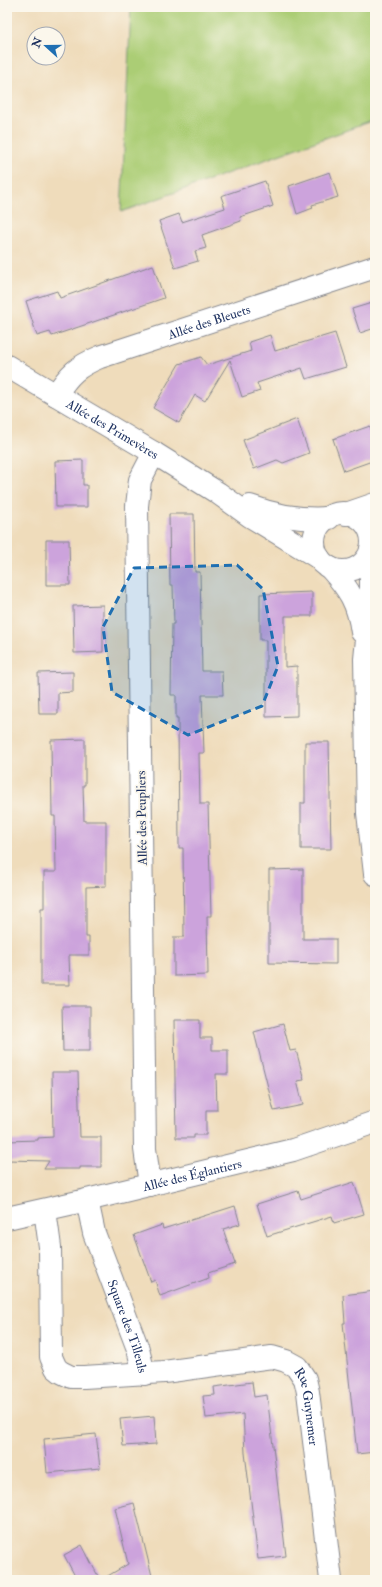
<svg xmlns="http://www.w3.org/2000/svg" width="382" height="1587" font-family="'IM FELL Double Pica',serif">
	<rect width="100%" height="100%" fill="#fbf7ec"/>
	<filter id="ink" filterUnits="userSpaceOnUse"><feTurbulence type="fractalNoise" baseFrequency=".025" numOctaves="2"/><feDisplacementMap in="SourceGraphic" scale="8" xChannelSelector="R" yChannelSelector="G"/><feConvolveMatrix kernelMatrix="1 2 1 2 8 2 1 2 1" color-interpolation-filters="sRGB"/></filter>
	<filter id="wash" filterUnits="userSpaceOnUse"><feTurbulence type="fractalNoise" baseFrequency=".012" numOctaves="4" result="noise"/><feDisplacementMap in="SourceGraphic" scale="16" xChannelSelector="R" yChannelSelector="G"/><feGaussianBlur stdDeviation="0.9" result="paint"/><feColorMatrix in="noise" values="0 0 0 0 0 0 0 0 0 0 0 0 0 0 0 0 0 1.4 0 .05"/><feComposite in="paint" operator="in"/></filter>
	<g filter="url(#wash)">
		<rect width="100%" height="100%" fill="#efdcbb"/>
		<path fill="#abcd75" stroke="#637e6a" d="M131,7H375V120L121,212Z"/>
		<g id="blocks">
			<path fill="#cca3dc" d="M330,172L338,197L312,205L313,208L297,214L289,186Z
				M265,181L273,206L240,217L241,221L202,235L206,248L195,251L198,261L175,268L159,221L179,214L182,222L225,208L221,196Z
				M153,265L164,298L52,336L50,332L37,336L26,301L57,291L60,298Z
				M375,302V328L360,333L352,309Z
				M335,333L346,367L306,379L302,368L257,383L260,391L242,397L230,360L205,401L195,395L179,423L153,408L179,364L201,357L207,365L251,351L249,342L270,335L275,351Z
				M297,419L309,453L283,463L277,460L254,469L243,440Z
				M370,426L375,440V460L344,471L333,439Z
				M83,460V485H87V507H56L55,461Z
				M169,514H194L195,572H200L202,671H222L223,695H202L204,753H199L200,804H208L211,916H207L208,975L174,976V937H184L183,848H179L178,718H176V695H171L172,624H174L173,585H170Z
				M46,540H69L70,585H46Z
				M312,592V616H285V667L297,666V716L266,717V640H260V594Z
				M103,605V652L74,653L73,606Z
				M73,672V692L58,693V714H39L38,673Z
				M85,739V785H83L84,821H106V886L86,887V937H89V955H69L70,985H41V908H44V872H56L55,816H52L51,740Z
				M305,742H329L331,849H301V803H305Z
				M303,869V939H336V964L269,963V870Z
				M62,1006H90V1051H63Z
				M174,1020H200V1038H212V1050H228V1074H216L217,1110H206V1135H194V1138H176Z
				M283,1024L290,1051L296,1050L304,1080L297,1081L303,1105L274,1111L254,1032Z
				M52,1072H78L80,1137H101V1167H80V1169H44L49,1161L7,1160V1141L38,1140V1138L53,1137Z
				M354,1182L364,1214L334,1223L332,1216L267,1236L257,1204L298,1191L301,1199Z
				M235,1206L240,1224L223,1229L235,1264L208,1273L209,1278L160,1296L155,1280L151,1282L134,1235L162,1225L163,1229Z
				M375,1291V1452L357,1454L343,1323H345L343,1295Z
				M252,1382L254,1397L267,1395L286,1556L258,1559L245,1453L243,1414L206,1418L203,1396L215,1395L214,1387Z
				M154,1416L156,1444L123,1446L120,1419Z
				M96,1434L100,1468L47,1473L44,1439Z
				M134,1503L153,1580H101L128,1564L115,1508Z
				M82,1545L100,1580H77L64,1555Z"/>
		</g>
	</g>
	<g filter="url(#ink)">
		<use href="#blocks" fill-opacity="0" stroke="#85868c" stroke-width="1"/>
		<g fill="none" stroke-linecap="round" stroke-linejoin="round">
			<g stroke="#85868c" stroke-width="24">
				<g id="minor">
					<path id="s1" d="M7,366L154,453L218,493L250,516L319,558"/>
					<path id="s2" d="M56,395C69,374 78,366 100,357L375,267"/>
					<path d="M250,506C276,516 301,520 329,518"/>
					<circle cx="343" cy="542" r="29"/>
					<path d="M346,514L375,504"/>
					<path d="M371,549V600L365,659L368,813L375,874"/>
					<path d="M330,568C349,589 358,603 362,632"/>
					<path d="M150,1185L145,1149L137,506L140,480L154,453"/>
					<path id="s3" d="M87,1200L94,1233L138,1349L144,1374"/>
					<path id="s4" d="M45,1210L50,1247L51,1357L56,1368L61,1372L71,1377H84L164,1372L272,1357L286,1361L297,1367L305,1379L308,1392L331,1580"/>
					<path id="s5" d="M7,1218L87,1200L293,1150L375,1122"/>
				</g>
			</g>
			<use href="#minor" stroke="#fff" stroke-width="22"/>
		</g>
	</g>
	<path fill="#1f6fb2" fill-opacity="0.2" stroke="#1f6fb2" stroke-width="3" stroke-dasharray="8 5" stroke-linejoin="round" d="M237,565L263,589L278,666L262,706L188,735L112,692L103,627L134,568Z"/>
	<g text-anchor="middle" stroke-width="3.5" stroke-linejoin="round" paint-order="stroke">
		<g font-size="13" fill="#1b2f5e" stroke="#fbf7ec">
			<text dy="5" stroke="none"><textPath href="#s2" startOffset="174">Allée des Bleuets</textPath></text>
			<text dy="5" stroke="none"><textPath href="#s1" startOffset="123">Allée des Primevères</textPath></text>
			<text transform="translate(141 818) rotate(-91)" y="5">Allée des Peupliers</text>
			<text dy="5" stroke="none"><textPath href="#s5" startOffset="190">Allée des Églantiers</textPath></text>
			<text dy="5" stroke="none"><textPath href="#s3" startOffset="133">Square des Tilleuls</textPath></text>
			<text dy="5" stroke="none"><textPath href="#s4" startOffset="448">Rue Guynemer</textPath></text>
		</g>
	</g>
	<rect width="382" height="1587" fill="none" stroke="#fbf7ec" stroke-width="24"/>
	<g transform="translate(46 46) rotate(291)"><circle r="19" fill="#fbf7ec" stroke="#a1a7b3"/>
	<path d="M0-3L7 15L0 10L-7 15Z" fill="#1f6fb2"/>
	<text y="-6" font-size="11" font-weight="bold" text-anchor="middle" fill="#1b2f5e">N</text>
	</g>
</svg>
